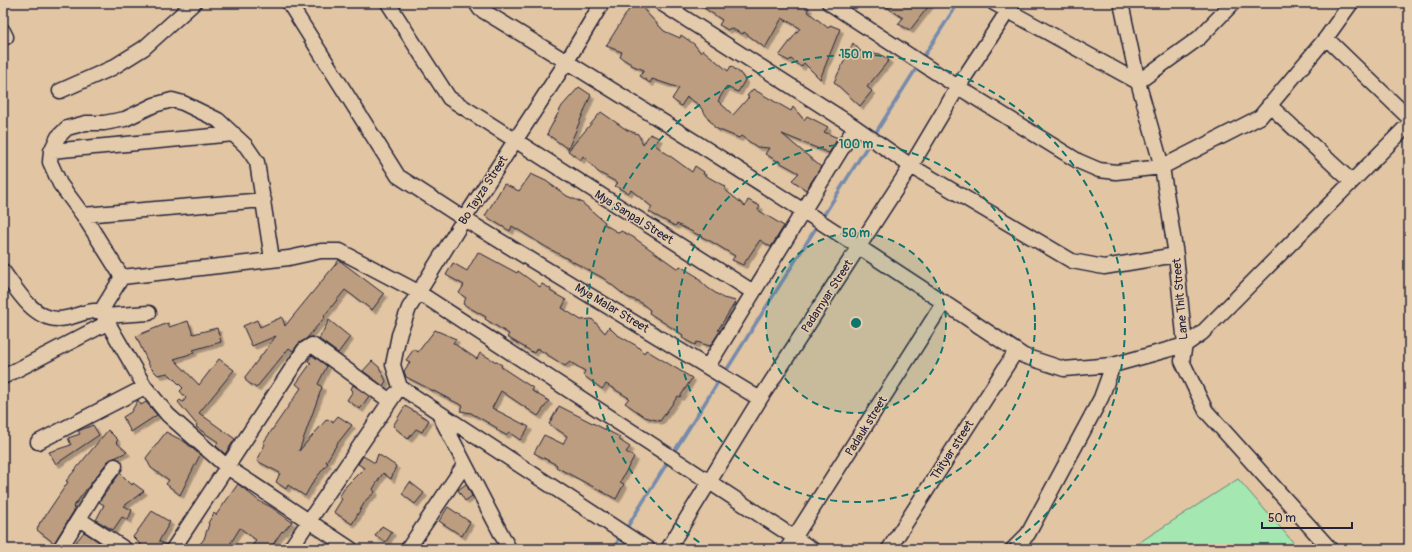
<svg xmlns="http://www.w3.org/2000/svg" width="1412" height="552" font-family="Pangolin,sans-serif">
	<defs>
		<filter id="shadow"><feDropShadow dx="3.5" dy="3.5" stdDeviation="0" flood-color="#0004"/></filter>
	</defs>
	<rect width="100%" height="100%" fill="#e2c5a3"/>
	<filter id="ink" filterUnits="userSpaceOnUse"><feTurbulence type="fractalNoise" baseFrequency=".025" numOctaves="2"/><feDisplacementMap in="SourceGraphic" scale="8" xChannelSelector="R" yChannelSelector="G"/><feConvolveMatrix kernelMatrix="1 2 1 2 8 2 1 2 1" color-interpolation-filters="sRGB"/></filter>
	<g filter="url(#ink)">
		<path fill="#a4e7b1" stroke="#638476" d="M1238,479L1299,549H1129Z"/>
		<g fill="none" stroke-linecap="round" stroke-linejoin="round">
			<path stroke="#768bab" stroke-width="3.5" d="M922,59L958,3
				M873,137L919,64
				M822,218L870,142
				M724,374L819,223
				M672,455L720,379
				M626,529L669,460
				M613,549L622,535"/>
		</g>
		<path fill="#bc9d80" stroke="#22223b" filter="url(#shadow)" d="M633,3H638L645,8L644,10L664,31L680,38L681,35L694,44L701,53L703,50L728,71L731,66L740,73L745,80L738,92L726,87L718,101L733,115L749,97L747,96L753,89L791,111L793,107L804,120L807,116L828,127L824,132L838,138L829,153L782,134L821,167L806,190L792,180L799,173L765,154L769,148L757,147L741,136L739,138L715,128L699,105L687,97L681,106L672,99L679,88L652,79L650,83L640,76L644,70L631,65V64L620,57L622,52L606,46Z
			M697,3H801L809,8L807,11L828,28L830,25L840,29L820,79L804,63L801,67L791,59L789,61L779,56L800,28L782,18L765,48L744,32L743,34L730,28L728,30L719,25L722,20Z
			M881,3H931L910,30L898,24L903,18Z
			M853,43L861,52L880,54L889,60L867,87L872,91L860,106L834,82Z
			M579,87L591,95L568,149L547,134L562,106Z
			M601,112L627,130L638,134L643,144L650,134L659,138L655,145L692,172L695,166L704,172L703,174L726,187L724,189L745,206L748,200L760,206L758,210L784,226L771,247L760,240L743,265L732,260L735,256L712,242L677,224L675,226L649,212L652,207L631,190L628,193L615,186L618,183L598,172L583,156L581,160L568,151Z
			M531,174L546,181L567,196L581,202L605,222L604,224L619,233L621,231L633,237L678,269L680,266L698,277L697,278L708,288L723,298L736,301L718,330L720,331L710,346L697,342L695,345L682,338L683,335L649,313L650,310L640,302L627,297L603,278L546,247L512,226L510,231L485,216L504,184L519,191Z
			M478,252L517,273L518,271L540,287L542,284L551,289L550,291L566,300L562,308L581,320L592,319L605,333L609,327L616,334L637,346L644,353L646,350L692,378L680,397L678,396L660,421L645,417L625,403L629,398L606,384L602,389L583,375L585,371L570,362L565,366L537,348L534,353L507,337L509,334L485,319L486,317L463,304L466,298L459,293L464,285L446,275L453,263L467,271Z
			M339,260L384,294L372,310L345,290L324,316L325,317L306,339L299,343L293,351L289,348L256,388L246,381L245,377L276,336L252,346L243,326L257,320L260,327L282,317L285,326Z
			M329,320L350,337L338,353L319,339Z
			M188,321L193,334L217,328L221,342L193,350L194,352L187,355L174,359L199,385L219,359L234,370L199,413L235,439L225,454L216,446L218,442L196,427L197,425L178,402L180,400L183,402L186,398L180,391L183,388L168,373L158,375L150,367L136,336L168,323L169,327Z
			M435,330L456,339L453,343L477,359L480,353L502,365L501,367L533,388L532,391L549,401L538,416L501,391L492,408L529,427L520,440L509,432L506,435L496,430L497,428L471,413L460,411L463,406L406,377L404,371L410,362L406,360L414,349L418,352Z
			M312,355L327,366L318,384L322,387L299,451L327,419L333,422L338,416L352,425L337,444L326,462L328,463L313,482L305,496L288,485L286,489L276,482L280,473L257,461L265,444L263,443L301,388L296,384L311,363L308,361Z
			M372,361L379,367L386,381L383,386L363,371Z
			M353,385L369,396L360,409L347,400L353,391L351,389Z
			M138,400L141,405L146,402L157,415L131,432L123,417L131,412Z
			M405,406L429,420L422,432L416,429L408,439L393,426Z
			M559,406L620,437L618,439L630,447L626,452L634,457L620,482L624,484L616,499L556,467L557,465L534,453L544,435L563,444L567,436L549,424Z
			M93,425L99,435L56,464L49,452L71,445L68,438L80,434L78,431Z
			M108,430L118,440L116,442L127,452L108,461L73,507L75,509L54,543L37,530L40,522H41L68,482L66,481Z
			M166,432L185,442L200,455L180,495L166,484L169,480L151,468L146,458Z
			M378,454L396,466L391,479L383,473L373,489L375,492L366,500L352,524L334,512L342,499L339,497L346,486L364,468L358,464L363,456L375,463Z
			M120,473L132,485L133,483L144,491L124,506L132,510L128,520L122,517L113,530L96,520L104,505L99,502Z
			M410,482L424,493L415,504L402,494Z
			M238,484L259,501L271,507L292,522L283,532L282,531L270,549H250L256,540L240,528L227,549H196L204,539L209,524L208,523L214,513L216,515Z
			M466,484L472,496L465,501L458,490Z
			M448,507L470,522L462,536L439,521Z
			M152,511L170,522L159,541L166,545L165,549H145L133,537Z
			M382,526L392,532L386,542L375,536Z
			M84,532L102,544L99,549H85L76,542Z"/>
		<g fill="none" stroke-linecap="round" stroke-linejoin="round">
			<g stroke="#22223b" stroke-width="17">
				<path id="minor" d="M289,3L398,176L464,219L760,399
					M388,3L449,98L753,292
					M476,3L480,9C664,120 845,236 1024,356L1064,369L1113,365L1185,345L1202,333L1409,124
					M661,3L855,127L911,166L1072,261L1104,267L1176,255
					M829,3L958,87L1078,161L1099,170L1116,172L1162,167L1260,117L1326,38L1351,3
					M994,3L1138,82L1199,38L1233,3
					M1121,3L1138,82L1162,167L1176,255L1185,345L1182,361L1206,411L1330,549
					M3,31L6,37
					M1326,38L1409,118
					M60,91L112,68L144,48L194,3
					M1269,105L1351,181
					M51,151L234,134
					M83,215L264,200
					M3,271C16,289 33,319 58,319C73,319 86,309 101,311L145,387L168,415L227,467L351,549
					M122,277L83,215L60,184L50,162L51,151L58,137L67,128L86,123H104L125,119L154,105L172,100L183,103L218,120L246,146L257,162L272,259
					M101,311L122,277L289,258L321,251H340L418,292L812,549
					M104,316L149,313
					M708,366L855,127
					M3,377L109,322
					M400,387L393,365L399,335L409,308L464,219L567,61L602,3
					M400,387L648,549
					M440,416L509,549
					M38,442L145,387
					M79,519L125,549
					M60,549L100,485L115,466
					M173,549L304,350L312,345L390,401
					M290,549L395,394
					M408,549L465,464
					M668,549L760,399L911,166L958,87L1013,3
					M787,549L944,302
					M889,549L1016,351
					M1013,549L1028,534L1101,398L1113,365"/>
			</g>
			<use href="#minor" stroke="#e4cbac" stroke-width="14"/>
		</g>
	</g>
	<circle cx="856" cy="323" r="90" fill="#0f766e" fill-opacity=".12"/>
	<g fill="none" stroke="#0f766e" stroke-width="2" stroke-dasharray="7 5">
		<circle cx="856" cy="323" r="90"/>
		<circle cx="856" cy="323" r="179"/>
		<path d="M709 549A269 269 0 1 1 1003 549"/>
	</g>
	<g text-anchor="middle" stroke-width="3" stroke-linejoin="round" paint-order="stroke">
		<g font-size="12" fill="#22223b" stroke="#e4cbac">
			<text transform="translate(483 190) rotate(-57)" y="4">Bo Tayza Street</text>
			<text transform="translate(634 217) rotate(32)" y="4">Mya Sanpal Street</text>
			<text transform="translate(827 296) rotate(-57)" y="4">Padamyar Street</text>
			<text transform="translate(1180 299) rotate(-95)" y="4">Lane Thit Street</text>
			<text transform="translate(612 308) rotate(31)" y="4">Mya Malar Street</text>
			<text transform="translate(866 426) rotate(-58)" y="4">Padauk street</text>
			<text transform="translate(952 450) rotate(-57)" y="4">Thityar street</text>
		</g>
	</g>
	<circle cx="856" cy="323" r="6" fill="#0f766e" stroke="#e4cbac" stroke-width="2"/>
	<g font-size="12" text-anchor="middle" font-weight="bold" fill="#0f766e" stroke="#e4cbac" stroke-width="3" stroke-linejoin="round" paint-order="stroke">
		<text x="856" y="58">150 m</text>
		<text x="856" y="148">100 m</text>
		<text x="856" y="237">50 m</text>
	</g>
	<rect width="1412" height="552" fill="none" stroke="#e4cbac" stroke-width="16"/>
	<rect x="8" y="8" width="1396" height="536" fill="none" stroke="#22223b" stroke-width="1.5" filter="url(#ink)"/>
	<path d="M1262 522v6h90v-6" fill="none" stroke="#22223b" stroke-width="2"/>
	<text x="1268" y="522" font-size="12" fill="#22223b" stroke="#e4cbac" stroke-width="3" paint-order="stroke">50 m</text>
</svg>
